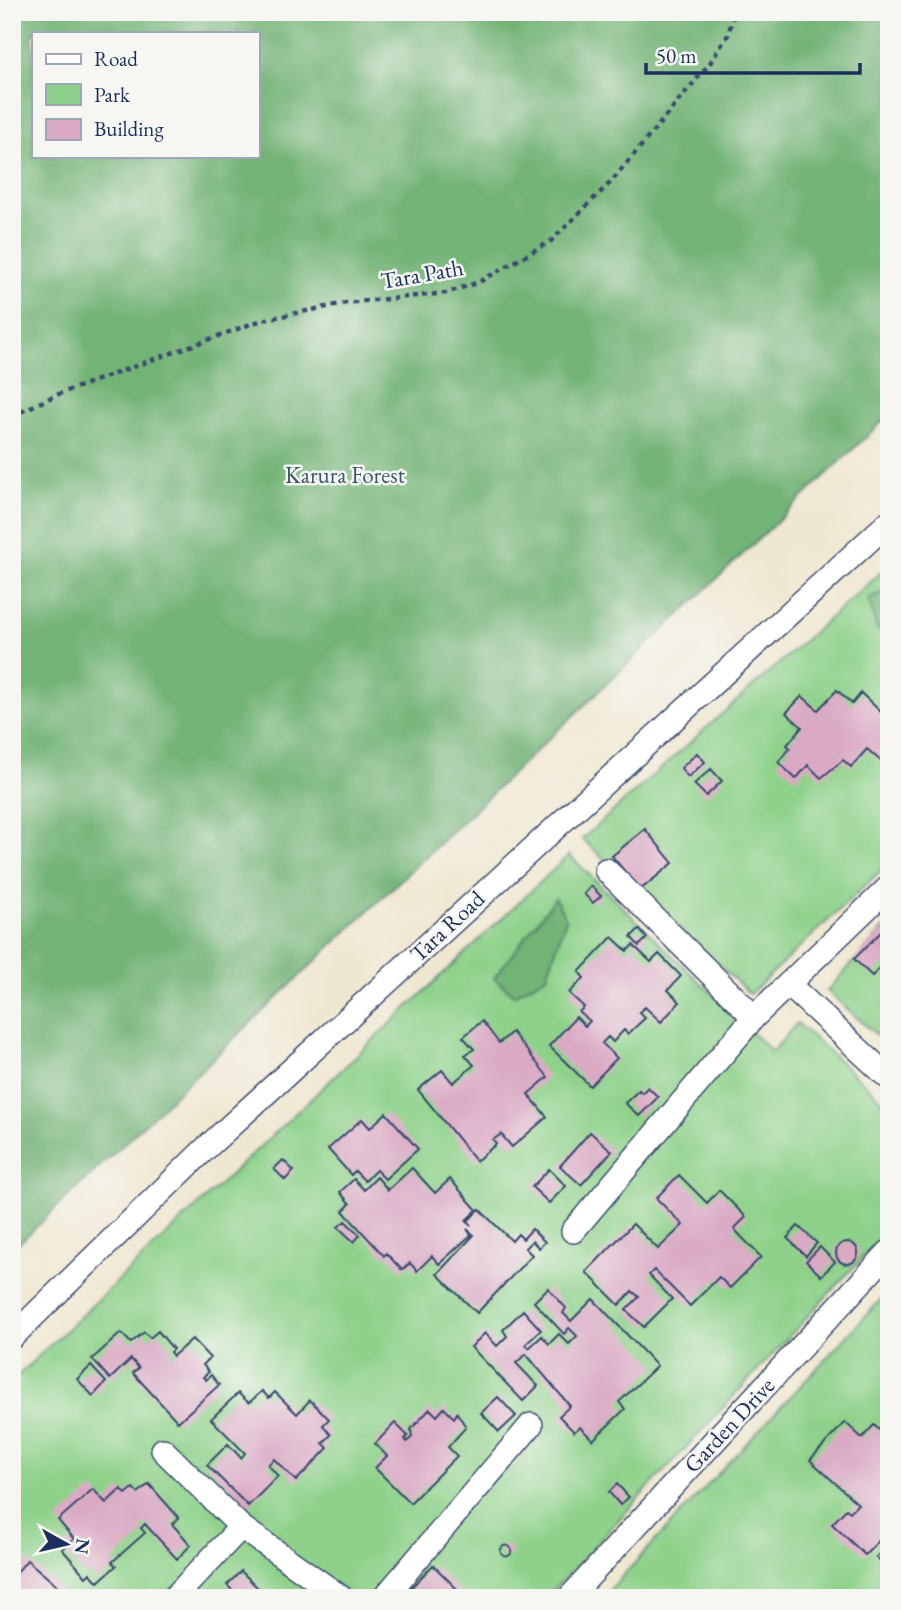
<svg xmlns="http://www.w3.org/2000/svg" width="901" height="1610" font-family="'EB Garamond',serif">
	<rect width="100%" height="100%" fill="#f6f6f2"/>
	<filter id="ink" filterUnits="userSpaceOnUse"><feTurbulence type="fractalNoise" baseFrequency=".0143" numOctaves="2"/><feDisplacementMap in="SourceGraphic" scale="14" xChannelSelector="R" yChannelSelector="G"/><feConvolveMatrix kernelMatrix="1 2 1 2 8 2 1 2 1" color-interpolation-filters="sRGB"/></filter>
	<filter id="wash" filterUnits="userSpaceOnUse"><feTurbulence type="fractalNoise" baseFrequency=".00686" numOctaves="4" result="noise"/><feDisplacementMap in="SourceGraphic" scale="28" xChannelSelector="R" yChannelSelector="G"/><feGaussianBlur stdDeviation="1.57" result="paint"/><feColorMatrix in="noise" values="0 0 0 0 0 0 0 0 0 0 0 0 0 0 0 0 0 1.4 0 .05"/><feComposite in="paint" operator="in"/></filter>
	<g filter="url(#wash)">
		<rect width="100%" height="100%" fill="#f0e7d0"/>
		<path fill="#8ed18a" stroke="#548074" stroke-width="2" d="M889,565V863L750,994L582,839Z
			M569,855L772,1052L797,1023L889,1106V1229L546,1598H12V1381Z
			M889,923V1046L827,991Z
			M889,1291V1598H602Z"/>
		<path fill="#72b376" stroke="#46716a" stroke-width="2" fill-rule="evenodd" d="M12,12H889V415L12,1250ZM33,33H257V156H33Z
			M889,590V637L877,629L868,598Z
			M555,898L566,919L547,976L514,995L494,978Z"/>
		<g id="blocks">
			<path fill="#daaac5" d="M837,690L852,704L861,693L881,712L884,709L889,713V754L882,762L867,749L851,767L843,760L821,778L808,765L796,779L778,762L790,748L787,745L802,727L786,713L802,696L818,710Z
				M697,753L705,762L688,777L681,768Z
				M711,769L722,781L706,796L694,784Z
				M645,829L673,863L640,890L612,856Z
				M591,886L601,896L593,903L584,894Z
				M889,924V959L872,976L854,959Z
				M639,929L647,938L639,946L631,937Z
				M612,937L627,951L633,945L651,962L659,954L681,976L668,990L680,1002L661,1022L645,1007L639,1012L645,1018L628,1034L624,1030L613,1042L608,1037L602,1043L617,1058L590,1086L549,1046L576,1017L585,1026L590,1021L579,1012L584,1007L569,993L584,978L579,972Z
				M482,1021L499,1043L512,1032L548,1077L528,1094L547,1117L512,1147L501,1134L493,1140L496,1144L476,1161L418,1090L442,1070L453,1083L474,1065L465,1055L474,1049L463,1037Z
				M648,1087L658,1097L639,1116L625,1103L639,1090L642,1093Z
				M386,1113L418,1149L385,1179L376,1170L365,1181L355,1171L351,1175L328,1149L362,1119L370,1128Z
				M590,1132L612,1151L581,1185L560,1166Z
				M283,1160L294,1171L285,1180L274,1169Z
				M412,1168L435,1193L450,1179L477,1210L466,1220L471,1226L468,1221L479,1209L512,1241L518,1234L523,1239L532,1229L545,1242L539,1248L532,1241L525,1248L532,1255L477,1313L437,1274L474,1235L467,1229L471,1235L439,1264L432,1256L417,1271L410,1263L402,1270L386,1253L384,1256L343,1211L350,1204L340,1192L354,1179L364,1190L377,1177L388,1190Z
				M549,1169L566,1186L549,1203L532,1187Z
				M679,1175L707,1203L719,1190L746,1217L734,1229L761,1257L730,1288L719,1277L690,1306L654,1270L649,1275L672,1299L644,1327L626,1310L639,1297L632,1291L619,1305L586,1272L633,1224L658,1249L683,1225L656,1198Z
				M345,1221L360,1235L354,1242L338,1227Z
				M798,1226L817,1243L806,1256L787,1238Z
				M836 1253a11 11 0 1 1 22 0a11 11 0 1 1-22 0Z
				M820,1247L835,1262L821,1276L806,1261Z
				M548,1288L566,1308L563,1313L571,1321L593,1299L657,1366L619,1402L625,1409L593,1440L580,1427L574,1432L559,1416L570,1406L526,1354L516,1363L538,1386L523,1401L471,1347L485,1333L497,1346L507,1336L503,1330L523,1310L541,1330L526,1344L529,1348L542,1336L549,1344L559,1334L569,1344L577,1336L569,1328L564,1334L534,1302Z
				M158,1331L173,1349L170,1352L173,1356L192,1339L210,1358L203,1365L209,1372L203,1377L206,1380L211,1375L219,1385L178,1422L133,1373L139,1368L131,1359L110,1379L92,1359L121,1333L131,1343L144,1332L150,1338Z
				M91,1366L106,1382L93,1396L77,1379Z
				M262,1391L269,1398L275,1392L297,1414L310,1400L329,1419L323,1425L331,1435L323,1443L328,1448L296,1481L274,1459L268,1465L278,1476L248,1506L207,1465L228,1444L241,1458L245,1453L211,1419L238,1393L249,1403Z
				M498,1397L516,1416L499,1432L481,1413Z
				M444,1408L454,1418L457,1413L466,1427L448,1447L457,1456L410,1503L375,1468L387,1456L375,1444L395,1423L408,1436L405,1439L407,1442L412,1437L411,1429L430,1409L437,1416Z
				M845,1422L862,1438L874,1425L889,1439V1456L883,1463L889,1468V1504L883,1510L889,1514V1530L865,1555L832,1524L846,1509L850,1512L858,1504L810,1460Z
				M149,1484L179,1518L172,1524L191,1545L177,1559L145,1524L141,1528L145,1533L112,1562L116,1566L98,1582L90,1573L86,1577L62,1549L74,1539L58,1520L93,1489L106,1503L121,1489L126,1494L133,1488L138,1493Z
				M617,1484L629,1497L620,1505L609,1492Z
				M500.5 1551a5.5 5.5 0 1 1 11 0a5.5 5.5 0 1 1-11 0Z
				M883,1550L889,1555V1569L876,1557Z
				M27,1560L62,1590L56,1598H12V1578Z
				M433,1565L466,1598H405L403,1596Z
				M241,1571L268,1598H240L227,1585Z"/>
		</g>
	</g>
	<g filter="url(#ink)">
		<use href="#blocks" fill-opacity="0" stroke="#3b4b6f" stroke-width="2"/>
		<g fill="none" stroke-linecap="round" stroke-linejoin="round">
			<g stroke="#3b4b6f" stroke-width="26">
				<path id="street" d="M606,870L754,1017
					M788,984L889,1078
					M573,1231L754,1017L889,887
					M12,1337L204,1150L889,522
					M163,1450L241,1527L342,1598
					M174,1598L241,1527
					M384,1598L531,1425
					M569,1598L889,1252"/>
			</g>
			<path stroke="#3b4b6f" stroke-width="4.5" stroke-dasharray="5 5" stroke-linecap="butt" d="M12,416L56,395L262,320L346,303L446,293L479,282L551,241L612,181L710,63L728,35L734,12"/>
			<use href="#street" stroke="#fff" stroke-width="23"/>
		</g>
	</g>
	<g text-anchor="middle" stroke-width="5" stroke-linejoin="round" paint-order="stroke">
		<g font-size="23" fill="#1b2f5e" stroke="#f6f6f2">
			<text transform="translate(422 274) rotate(-10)" y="8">Tara Path</text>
			<text transform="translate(447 926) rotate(-43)" y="8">Tara Road</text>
			<text transform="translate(729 1425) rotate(-47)" y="8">Garden Drive</text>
		</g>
		<g font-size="23" fill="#385869" stroke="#f6f6f2">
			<text x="345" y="483">Karura Forest</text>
		</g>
	</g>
	<rect width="901" height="1610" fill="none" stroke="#f6f6f2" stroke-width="42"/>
	<rect x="32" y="32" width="228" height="126" fill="#f6f6f2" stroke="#9ea6b7" stroke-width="2"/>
	<rect x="46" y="54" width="35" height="10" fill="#ffffff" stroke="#9ea6b7" stroke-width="2"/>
	<text x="94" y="66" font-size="21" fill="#1b2f5e">Road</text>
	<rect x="46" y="84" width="35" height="21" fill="#8ed18a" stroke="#9ea6b7" stroke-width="2"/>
	<text x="94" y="102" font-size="21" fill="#1b2f5e">Park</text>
	<rect x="46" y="119" width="35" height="21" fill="#daaac5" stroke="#9ea6b7" stroke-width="2"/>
	<text x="94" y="136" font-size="21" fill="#1b2f5e">Building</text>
	<g transform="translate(66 1544) rotate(98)" stroke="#f6f6f2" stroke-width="5" paint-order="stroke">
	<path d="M0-5L12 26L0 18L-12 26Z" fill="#1b2f5e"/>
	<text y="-10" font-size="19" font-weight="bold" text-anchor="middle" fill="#1b2f5e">N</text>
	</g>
	<path d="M646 63v10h214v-10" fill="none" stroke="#1b2f5e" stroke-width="3.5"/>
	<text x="656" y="63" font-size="21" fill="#1b2f5e" stroke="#f6f6f2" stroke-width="5" paint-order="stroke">50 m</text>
</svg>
